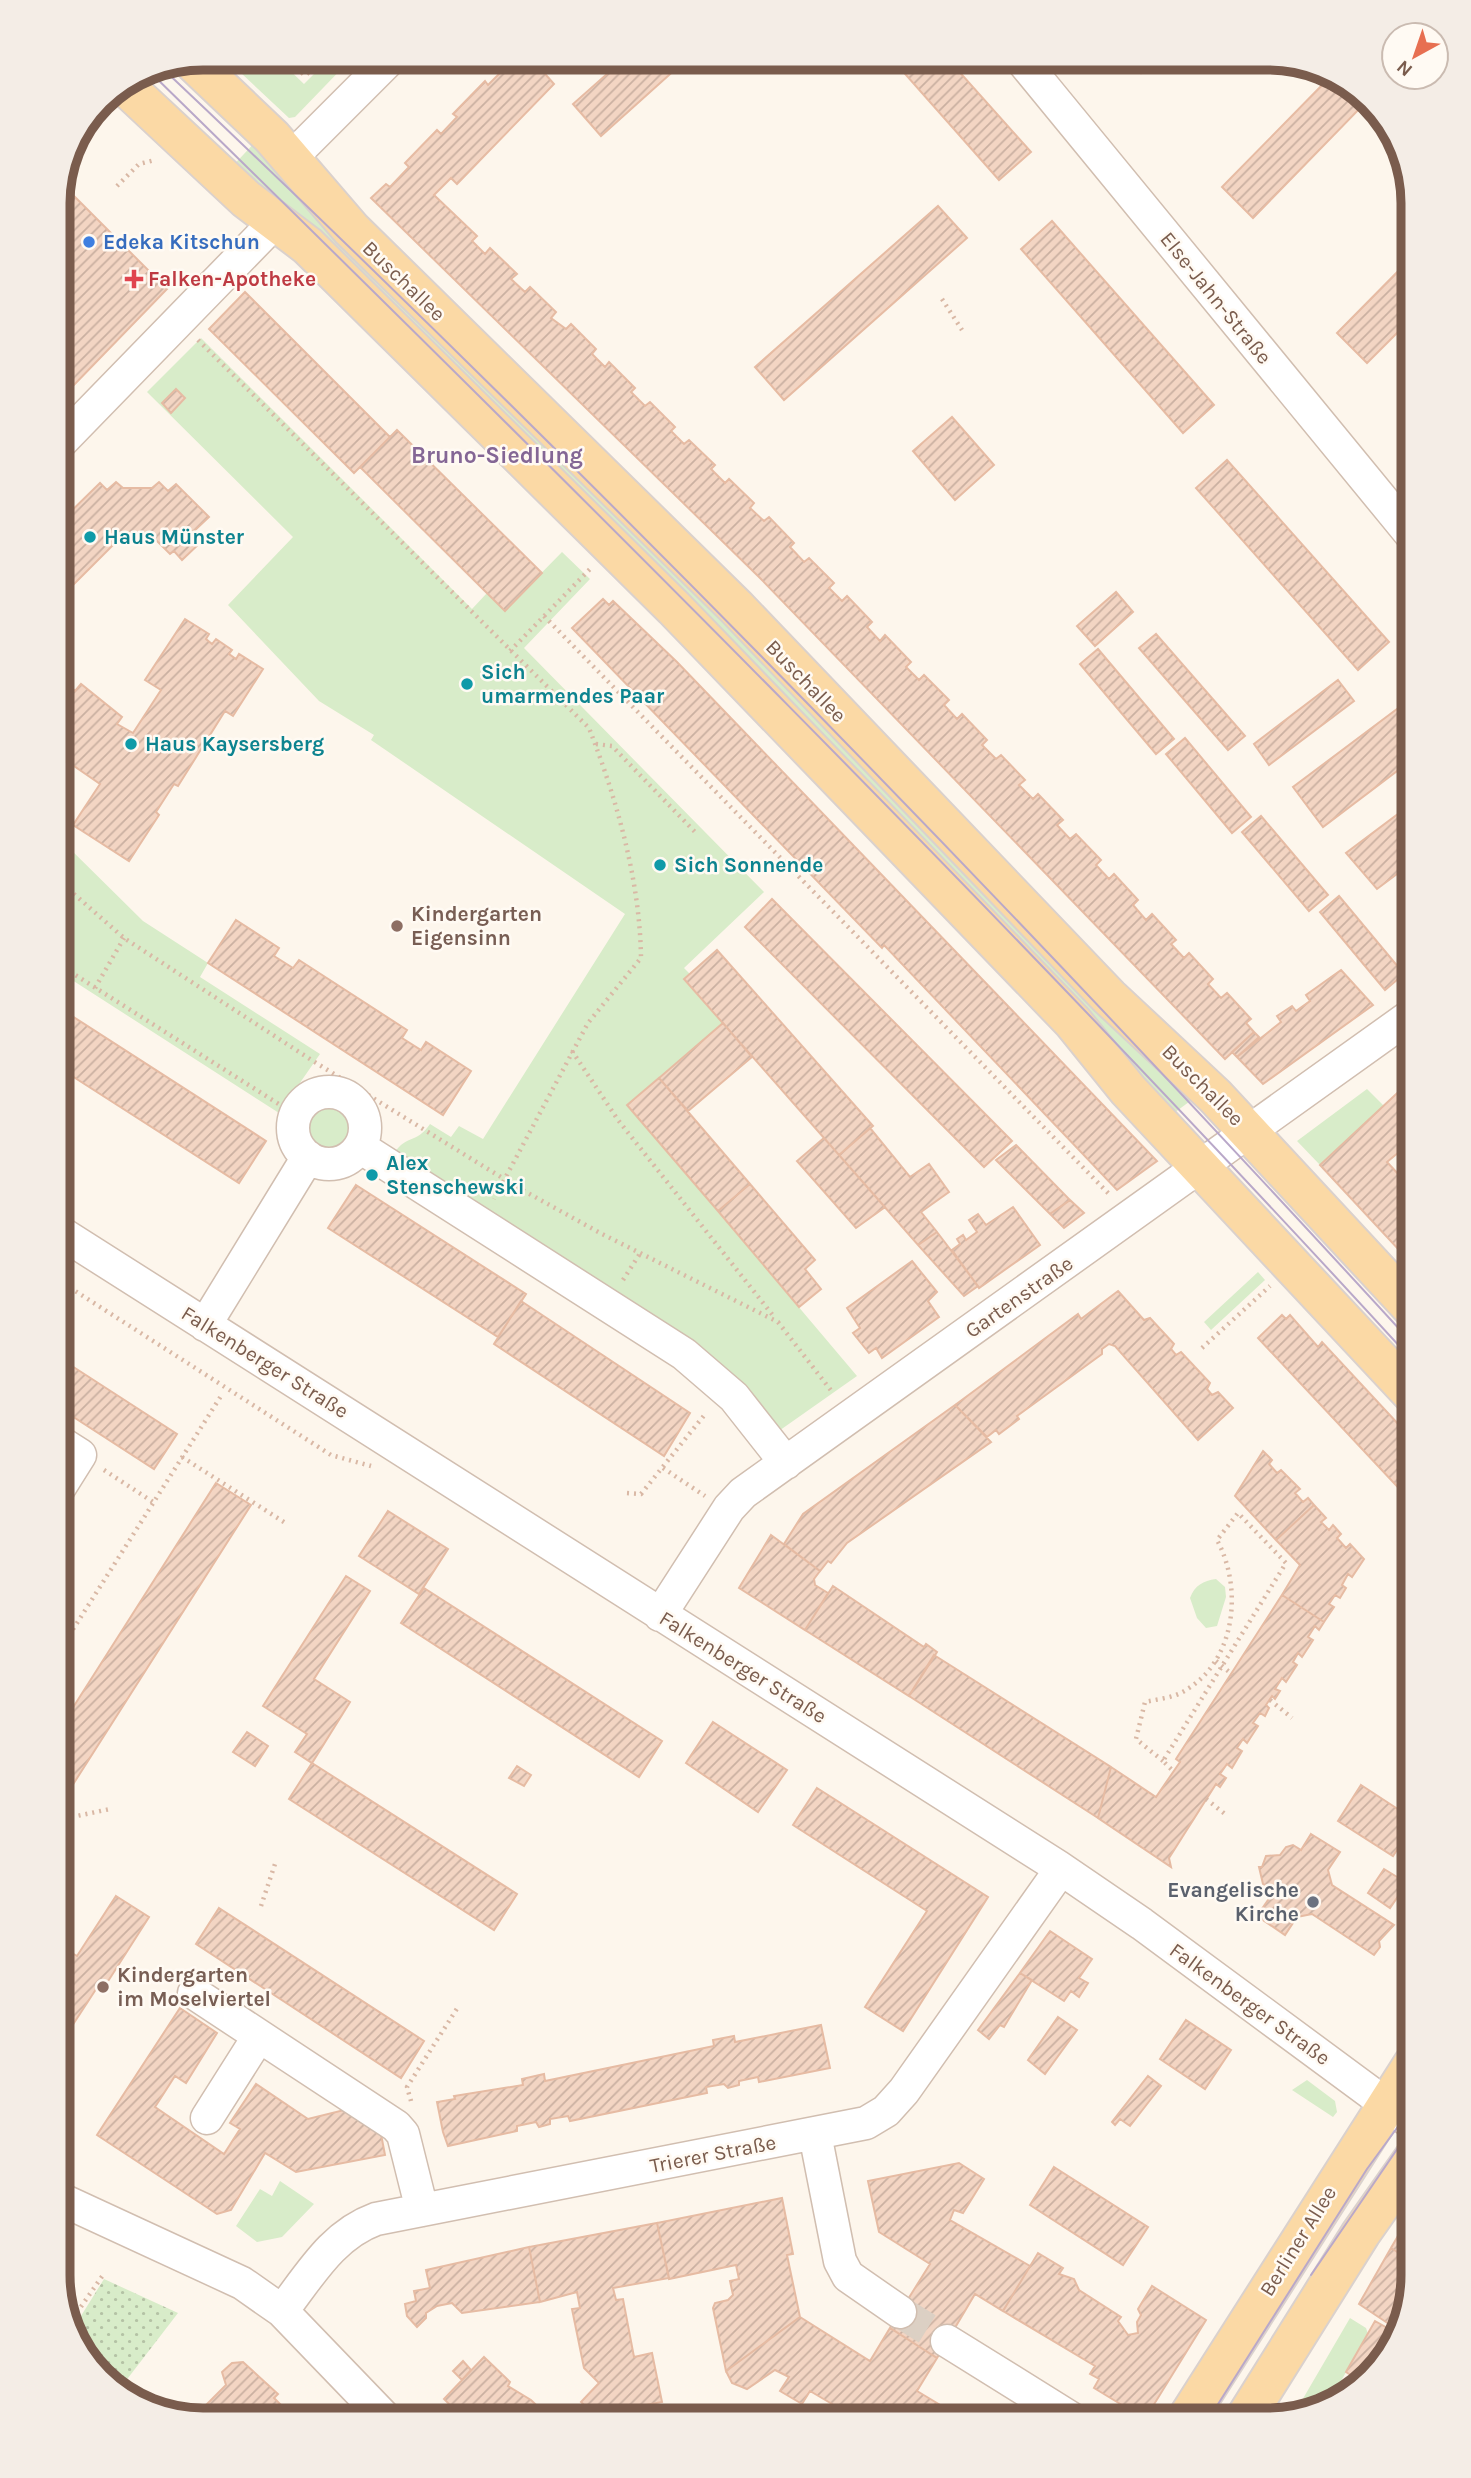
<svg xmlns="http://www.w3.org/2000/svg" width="1471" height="2478" font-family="Karla,sans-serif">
	<defs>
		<pattern id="garden-dots" width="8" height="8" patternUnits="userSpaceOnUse" patternTransform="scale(1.75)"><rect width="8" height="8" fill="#d8ecc9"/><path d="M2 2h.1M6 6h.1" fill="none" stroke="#b4c2a5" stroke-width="1.8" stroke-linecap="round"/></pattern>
		<pattern id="building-hatch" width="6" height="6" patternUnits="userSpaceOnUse" patternTransform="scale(1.75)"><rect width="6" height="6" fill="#f3d5c3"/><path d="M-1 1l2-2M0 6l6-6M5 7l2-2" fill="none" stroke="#cab0a1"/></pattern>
	</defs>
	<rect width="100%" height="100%" fill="#fdf6ec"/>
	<path fill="#d8ecc9" d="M225,58H277L304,84L330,58H352L295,117L289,118Z
		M259,138L1201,1093L1166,1119L227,172Z
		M201,338L472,609L487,593L505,610L562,552L590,579L524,648L764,892L684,968L690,974L684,980L723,1023L628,1105L857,1376L776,1433L391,1158C405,1133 416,1145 430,1124L451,1137L459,1126L483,1139L625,914L371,740L374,735L319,701L228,605L293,537L147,392Z
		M58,837L143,921L208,963L200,977L320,1054L279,1113L58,971Z
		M1367,1089L1384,1106L1320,1165L1297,1141Z
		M303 1128a25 25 0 1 1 50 0a25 25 0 1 1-50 0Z
		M1258,1272L1265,1280L1211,1330L1204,1322Z
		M1216,1579L1225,1587L1226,1597L1217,1626L1206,1628L1197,1618L1190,1598C1195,1585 1203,1581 1216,1579Z
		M1307,2080L1335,2101L1337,2112L1333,2117L1292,2090Z
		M280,2181L314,2204L282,2237L257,2242L236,2226L260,2189L272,2196Z
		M1350,2318L1366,2328L1368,2334L1326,2407L1294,2414Z"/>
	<path fill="url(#garden-dots)" d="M104,2279L178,2313L118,2391L73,2339L71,2332Z"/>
	<path fill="url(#building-hatch)" stroke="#e6bba3" stroke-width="2" d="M507,58H531L554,84L457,184L451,178L434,195L477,236L472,241L485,254L490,248L517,274L511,279L525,292L530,287L556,312L551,318L566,329L571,324L596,349L592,354L605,367L609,362L635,388L631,392L645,406L650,402L675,427L671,431L684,444L689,440L715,465L711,469L725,483L729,479L754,503L750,508L764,521L769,517L794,543L790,547L804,562L809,558L834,583L829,588L842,601L847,596L872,622L867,627L880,641L885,635L911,662L906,667L919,680L924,675L949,700L944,705L957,719L962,714L987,740L982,745L996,759L1001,755L1025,780L1019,785L1033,799L1038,794L1063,820L1057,825L1070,839L1076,834L1101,860L1096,865L1109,879L1114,874L1138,900L1133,905L1146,920L1152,914L1176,940L1171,944L1184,958L1189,953L1213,979L1208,984L1221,998L1227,993L1251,1019L1246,1023L1254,1032L1225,1059L760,578L371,198L386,184L390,187L409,167L405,163L437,130L441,134L457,117L453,114L485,81L488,85L505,68L501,65Z
		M531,58H558L543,71Z
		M625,58H688L601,136L573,104Z
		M891,58H947L1031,152L999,180Z
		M1125,58H1156L1141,73Z
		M1331,76L1349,82L1366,102L1253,218L1222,187Z
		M61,183L167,289L69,390L58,379V194Z
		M938,206L967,238L784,400L755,367Z
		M1052,221L1214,405L1183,433L1021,249Z
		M1413,256V317L1367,363L1337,333Z
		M245,292L390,437L354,473L209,329Z
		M176,389L185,398L171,413L162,403Z
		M952,417L994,465L955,500L913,451Z
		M397,430L542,573L505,611L360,467Z
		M1227,460L1389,642L1358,670L1196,488Z
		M116,482L123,488H152L159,482L168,491L176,484L209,517L193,532L202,541L182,560L174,551L170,554L149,533L126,532L64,594L58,588V524L100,483L107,490Z
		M1116,592L1133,612L1095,646L1077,626Z
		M603,599L609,605L613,601L677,662L1157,1161L1117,1190L884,945L882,948L572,628Z
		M185,619L209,634L206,639L212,644L216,639L232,650L229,654L236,659L239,654L263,669L233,716L225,711L178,786L174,784L156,812L159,815L129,861L73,825L100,784L58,755V675L75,691L81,684L122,717L117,724L133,733L161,690L145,680Z
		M1156,634L1245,736L1228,750L1139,648Z
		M1098,649L1174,739L1156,754L1080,664Z
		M1338,680L1354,701L1269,765L1254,744Z
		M1413,697V759L1323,827L1293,787Z
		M1185,738L1251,817L1232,833L1166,754Z
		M1410,805L1413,809V862L1377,889L1346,853Z
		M1261,816L1328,895L1309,911L1242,832Z
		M1339,896L1404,974L1385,990L1320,912Z
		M772,899L1012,1141L984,1167L745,927Z
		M236,920L279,948L274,956L293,968L299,960L407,1030L402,1038L421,1050L426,1042L471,1071L443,1115L208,963Z
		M717,950L873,1126L839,1155L684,979Z
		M1341,970L1373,1005L1263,1084L1237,1057L1281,1022L1277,1016L1292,1006L1296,1011L1310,1001L1306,995Z
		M58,1007L266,1141L239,1183L58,1067Z
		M723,1023L752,1057L688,1111L659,1078Z
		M1254,1032L1259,1037L1237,1057L1232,1052Z
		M659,1078L750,1184L718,1211L627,1105Z
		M1407,1084L1413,1091V1145L1403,1155L1399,1152L1387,1162L1413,1190V1265L1320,1165Z
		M870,1128L910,1177L929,1164L949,1192L921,1212L937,1232L918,1245L839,1155Z
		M824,1138L885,1207L856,1228L797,1161Z
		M1016,1145L1070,1200L1050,1214L996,1160Z
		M750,1184L815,1260L805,1269L821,1289L799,1307L718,1211Z
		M356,1185L526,1294L498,1337L328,1228Z
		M1070,1200L1084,1213L1064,1228L1050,1214Z
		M1013,1207L1040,1245L979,1288L952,1250L960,1244L957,1239L963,1235L966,1240L977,1232L969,1220L978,1214L986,1225Z
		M937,1232L978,1286L964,1296L918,1245Z
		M912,1261L937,1292L928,1301L939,1317L882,1358L876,1348L869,1353L853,1333L860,1328L847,1308Z
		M1118,1291L1144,1320L1150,1318L1174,1344L1171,1349L1176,1355L1181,1352L1210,1383L1207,1389L1212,1395L1218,1392L1233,1408L1198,1440L1115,1346L1109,1344L1102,1349V1354L1017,1416L1019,1419L999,1434L996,1430L987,1437L955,1405L1078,1314L1081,1319Z
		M521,1301L690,1413L664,1456L494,1344Z
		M1282,1315L1286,1319L1290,1315L1318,1347L1322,1342L1413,1440V1493L1408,1498L1258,1338Z
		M58,1357L177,1434L154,1469L58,1407Z
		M955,1405L991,1442L847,1543L831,1563L828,1561L820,1571L784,1544L803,1514Z
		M1263,1451L1272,1460L1269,1464L1277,1473L1281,1470L1300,1489L1295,1493L1303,1502L1308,1498L1314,1505L1276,1540L1235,1496Z
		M216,1483L251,1505L58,1808V1731Z
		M1413,1493V1522L1399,1507Z
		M1314,1505L1326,1518L1321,1522L1329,1530L1333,1525L1341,1534L1337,1538L1346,1548L1350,1544L1364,1559L1352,1577L1348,1574L1342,1585L1346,1588L1340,1598L1335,1595L1329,1604L1334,1607L1324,1622L1282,1595L1300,1565L1276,1540Z
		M388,1511L448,1549L419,1594L359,1556Z
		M771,1535L820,1571L814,1579L815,1585L828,1593L805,1630L739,1588Z
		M346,1576L370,1591L314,1679L350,1702L312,1763L295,1752L307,1734L263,1706Z
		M833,1586L924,1647L926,1644L937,1652L909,1696L805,1630Z
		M424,1588L662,1741L639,1777L401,1623Z
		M1282,1595L1324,1622L1319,1630L1315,1626L1308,1637L1313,1640L1302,1657L1298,1653L1293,1662L1297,1665L1286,1682L1282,1678L1275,1689L1280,1691L1275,1699L1272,1696L1266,1705L1269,1708L1265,1716L1260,1713L1253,1723L1258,1726L1247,1743L1243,1739L1237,1748L1242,1751L1232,1768L1227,1764L1220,1774L1226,1778L1220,1787L1216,1784L1169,1858L1171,1867L1098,1818L1111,1767L1156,1797L1180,1762L1176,1759Z
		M934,1655L1111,1767L1098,1818L909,1696Z
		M713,1722L787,1770L758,1812L686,1763Z
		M247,1732L268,1746L255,1766L233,1752Z
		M312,1763L517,1894L494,1930L289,1799Z
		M517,1766L531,1775L524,1786L509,1778Z
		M1361,1785L1413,1819V1825L1393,1856L1338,1821Z
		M817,1788L988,1897L903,2031L865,2007L927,1911L793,1825Z
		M1311,1834L1340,1852L1328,1870L1332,1885L1394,1925L1379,1941L1380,1947L1374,1955L1312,1914L1297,1917L1285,1935L1257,1916L1275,1890L1263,1884L1259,1867H1262L1266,1856L1280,1855L1286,1847L1293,1845L1301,1850Z
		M1384,1869L1407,1883L1390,1908L1368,1893Z
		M116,1896L149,1917L105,1986L100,1983L70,2029L58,2021V1976L72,1953L77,1956Z
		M219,1908L424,2041L401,2078L196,1944Z
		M1050,1931L1092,1959L1079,1978L1088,1983L1079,1997L1071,1991L1064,2001L1020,1973Z
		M1020,1973L1032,1980L1004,2027L1000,2025L989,2039L978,2030Z
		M180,2008L217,2033L186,2083L175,2076L155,2107L224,2154L240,2129L230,2123L256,2084L308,2119L344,2110L381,2134L385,2155L296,2172L265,2153L231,2210L217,2214L97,2135Z
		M1058,2017L1077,2030L1045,2074L1028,2060Z
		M1186,2020L1231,2050L1205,2089L1160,2059Z
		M821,2025L830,2068L759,2082L758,2077L739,2081V2085L728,2088L724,2084L706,2087L707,2093L570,2121L568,2116L550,2119V2124L539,2127L536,2122L517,2126V2131L448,2146L443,2132L437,2102L455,2099L454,2096L523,2085L522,2079L544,2074L545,2081L714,2046L713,2040L734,2036L735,2042Z
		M1148,2076L1161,2086L1130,2126L1120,2119L1115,2125L1112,2122Z
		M959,2163L984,2179L963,2213L954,2210L950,2220L1030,2266L1003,2311L975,2294L937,2358L890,2328L930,2264L879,2232L868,2181Z
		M1054,2167L1148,2227L1123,2265L1030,2205Z
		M782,2198L793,2254L787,2255L800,2317L726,2371L713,2308L715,2303L728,2300L733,2295L730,2281L739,2279L736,2265L669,2279L657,2223Z
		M1413,2210V2262L1391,2248Z
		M657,2223L669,2278L613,2288L616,2300L623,2299L634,2357L652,2353L662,2402L641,2406L627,2420H600L581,2402L599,2383L584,2368L572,2309L580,2308L577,2292L540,2302L529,2247Z
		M529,2247L540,2302L462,2313L452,2303L437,2306L426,2313V2318L417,2327L407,2316L405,2304L416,2301L414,2291L430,2288L426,2270Z
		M1391,2248L1413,2262V2275L1396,2333L1393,2332L1395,2328L1359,2304Z
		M1038,2253L1063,2268L1059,2274L1074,2279L1079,2290L1121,2317L1118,2321L1128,2335L1138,2333L1137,2322L1141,2315L1138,2309L1152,2286L1206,2320L1145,2419L1094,2388L1099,2379L1090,2374L1095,2366L1003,2311Z
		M800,2317L870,2361L890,2328L937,2358L917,2391L942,2406L934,2420H833L824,2415L832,2404L810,2391L802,2404L780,2391L789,2377L775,2370L747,2389L732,2383L726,2371Z
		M1375,2321L1396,2333L1389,2355L1358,2383V2380L1346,2372Z
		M484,2357L510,2382L508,2386L531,2400L552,2420H465L444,2399Z
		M463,2361L471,2370L462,2380L453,2371Z
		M243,2362L278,2394L274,2398L296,2420L192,2419L226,2385L222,2372L232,2363Z
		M942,2406L965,2420H934Z"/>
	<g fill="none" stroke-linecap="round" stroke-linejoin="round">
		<path stroke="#dcd0c4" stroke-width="32" stroke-dasharray="32 16" stroke-linecap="butt" d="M900,2312L947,2341"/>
		<g stroke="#d1beb0" stroke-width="35">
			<path id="minor" d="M1020,58L1413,537
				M291,158L391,58
				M58,445L274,223
				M293 1128a36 36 0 1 1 72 0a36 36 0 1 1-72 0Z
				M360,1147L684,1354L734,1397L786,1463
				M58,1231L1057,1866L1142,1924L1413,2124
				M205,1325L308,1157
				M58,1490L80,1455L58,1441
				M660,1615L729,1508L743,1493L1413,1014
				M194,1993L396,2126L403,2134L422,2210
				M207,2118L259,2036
				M815,2134L840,2261L848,2276L900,2312
				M58,2198L242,2283L282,2311L387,2420
				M282,2311C310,2275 332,2235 376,2219L866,2123L886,2111L904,2091L1061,1869
				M947,2341L1074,2420"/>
		</g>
		<g stroke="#dad1cd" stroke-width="42">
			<path id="major" d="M191,60L272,137L351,229L736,607L1109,997L1215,1096L1413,1309
				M124,85L246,199L308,246L674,608L1073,1022L1128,1090L1413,1395
				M1186,2420L1413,2064
				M1244,2420L1361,2233L1413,2159"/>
		</g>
		<path stroke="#d9b8a5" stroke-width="4.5" stroke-dasharray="2 5" stroke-linecap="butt" d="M287,58L305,76L323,58
			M117,186L139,164L155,160
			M942,299L962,330
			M198,340L589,728C617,800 640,881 641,958L588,1023L494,1199
			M544,616L1111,1196
			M510,651L590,569
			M596,744L612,746L695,832
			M58,880L124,938L313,1061L517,1187L602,1234L778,1322L833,1393
			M58,964L285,1108
			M95,988L124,938
			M572,1051L618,1120L775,1318
			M58,1280L331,1455L371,1466
			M623,1280L641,1252
			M1202,1348L1270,1286
			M182,1457L287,1524
			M663,1468L705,1496
			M104,1470L153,1502
			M627,1493L641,1494L706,1413
			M58,1653L221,1396
			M1216,1661L1233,1675
			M1270,1700L1292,1718
			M1163,1761L1136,1739L1145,1702C1158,1699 1174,1698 1186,1690C1236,1660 1243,1588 1217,1540L1238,1513L1286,1563L1163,1761L1173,1771
			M1206,1799L1225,1814
			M58,1820L110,1809
			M261,1906L276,1861
			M411,2101L407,2087L458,2007
			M69,2324L103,2275"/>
		<use href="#minor" stroke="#fff" stroke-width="32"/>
		<use href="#major" stroke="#fbd9a5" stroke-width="38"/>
		<path stroke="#b9a8c9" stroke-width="2" d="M160,66C594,476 1010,904 1413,1344
			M147,69C578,491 1006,916 1413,1361
			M1311,2275L1413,2126
			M1208,2420L1367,2169L1413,2106"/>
	</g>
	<circle fill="#3f7fe0" stroke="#fffaf3" stroke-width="2.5" cx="89" cy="242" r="7"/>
	<path fill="#e0444e" stroke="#fffaf3" stroke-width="2.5" d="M130.5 268.5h7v7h7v7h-7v7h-7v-7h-7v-7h7z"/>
	<g fill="#0f9aa8" stroke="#fffaf3" stroke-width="2.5">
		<circle cx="90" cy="537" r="7"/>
		<circle cx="467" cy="684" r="7"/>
		<circle cx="131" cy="744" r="7"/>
		<circle cx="660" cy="865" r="7"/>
		<circle cx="372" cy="1175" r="7"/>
	</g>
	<g fill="#8d6e63" stroke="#fffaf3" stroke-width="2.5">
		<circle cx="397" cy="926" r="7"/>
		<circle cx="103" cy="1987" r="7"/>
	</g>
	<circle fill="#6b7280" stroke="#fffaf3" stroke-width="2.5" cx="1313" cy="1902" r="7"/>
	<g text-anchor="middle" stroke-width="5" stroke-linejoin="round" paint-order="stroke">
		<g font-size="21" font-weight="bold" fill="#366cbe" stroke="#fffaf3" text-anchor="start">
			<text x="103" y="249">Edeka Kitschun</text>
		</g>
		<g font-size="21" font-weight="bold" fill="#be3a42" stroke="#fffaf3" text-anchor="start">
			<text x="148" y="286">Falken-Apotheke</text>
		</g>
		<g font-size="21" fill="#7a5c4d" stroke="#fffaf3">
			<text transform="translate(404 281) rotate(44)" y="7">Buschallee</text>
			<text transform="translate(1216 298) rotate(51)" y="7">Else-Jahn-Straße</text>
			<text transform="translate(806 681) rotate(46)" y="7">Buschallee</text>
			<text transform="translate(1203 1085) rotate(45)" y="7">Buschallee</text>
			<text transform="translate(1019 1297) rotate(-35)" y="7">Gartenstraße</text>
			<text transform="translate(265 1362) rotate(32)" y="7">Falkenberger Straße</text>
			<text transform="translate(743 1667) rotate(32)" y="7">Falkenberger Straße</text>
			<text transform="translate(1250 2004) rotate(36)" y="7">Falkenberger Straße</text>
			<text transform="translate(713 2154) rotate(-11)" y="7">Trierer Straße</text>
			<text transform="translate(1298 2241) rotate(-58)" y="7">Berliner Allee</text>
		</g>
		<g font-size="21" font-weight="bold" fill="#0d838f" stroke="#fffaf3" text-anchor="start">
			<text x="104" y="544">Haus Münster</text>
			<text x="481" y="679">Sich<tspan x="481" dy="24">umarmendes Paar</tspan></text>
			<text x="145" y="751">Haus Kaysersberg</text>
			<text x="674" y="872">Sich Sonnende</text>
			<text x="386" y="1170">Alex<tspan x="386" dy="24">Stenschewski</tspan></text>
		</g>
		<g font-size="21" font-weight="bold" fill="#785e54" stroke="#fffaf3" text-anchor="start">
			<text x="411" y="921">Kindergarten<tspan x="411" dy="24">Eigensinn</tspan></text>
			<text x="117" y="1982">Kindergarten<tspan x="117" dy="24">im Moselviertel</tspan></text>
		</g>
		<g font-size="21" font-weight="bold" fill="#5b616d" stroke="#fffaf3" text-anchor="end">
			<text x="1299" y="1897">Evangelische<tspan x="1299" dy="24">Kirche</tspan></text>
		</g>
		<g font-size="23" font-weight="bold" fill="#846695" stroke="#fffaf3">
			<text x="497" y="463">Bruno-Siedlung</text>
		</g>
	</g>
	<path d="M0 0H1471V2478H0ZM203 70H1268A133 133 0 0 1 1401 203V2275A133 133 0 0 1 1268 2408H203A133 133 0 0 1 70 2275V203A133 133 0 0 1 203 70Z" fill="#f4ede6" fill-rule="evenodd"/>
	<path fill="none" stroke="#7a5c4d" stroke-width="9" d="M203 70H1268A133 133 0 0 1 1401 203V2275A133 133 0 0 1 1268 2408H203A133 133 0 0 1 70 2275V203A133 133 0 0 1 203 70Z"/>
	<g transform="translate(1415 56) rotate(220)"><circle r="33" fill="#fffaf3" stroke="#cabbb1" stroke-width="2"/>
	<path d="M0-5L12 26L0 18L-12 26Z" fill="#e76f51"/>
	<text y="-10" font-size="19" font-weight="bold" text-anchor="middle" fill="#7a5c4d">N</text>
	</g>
</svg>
